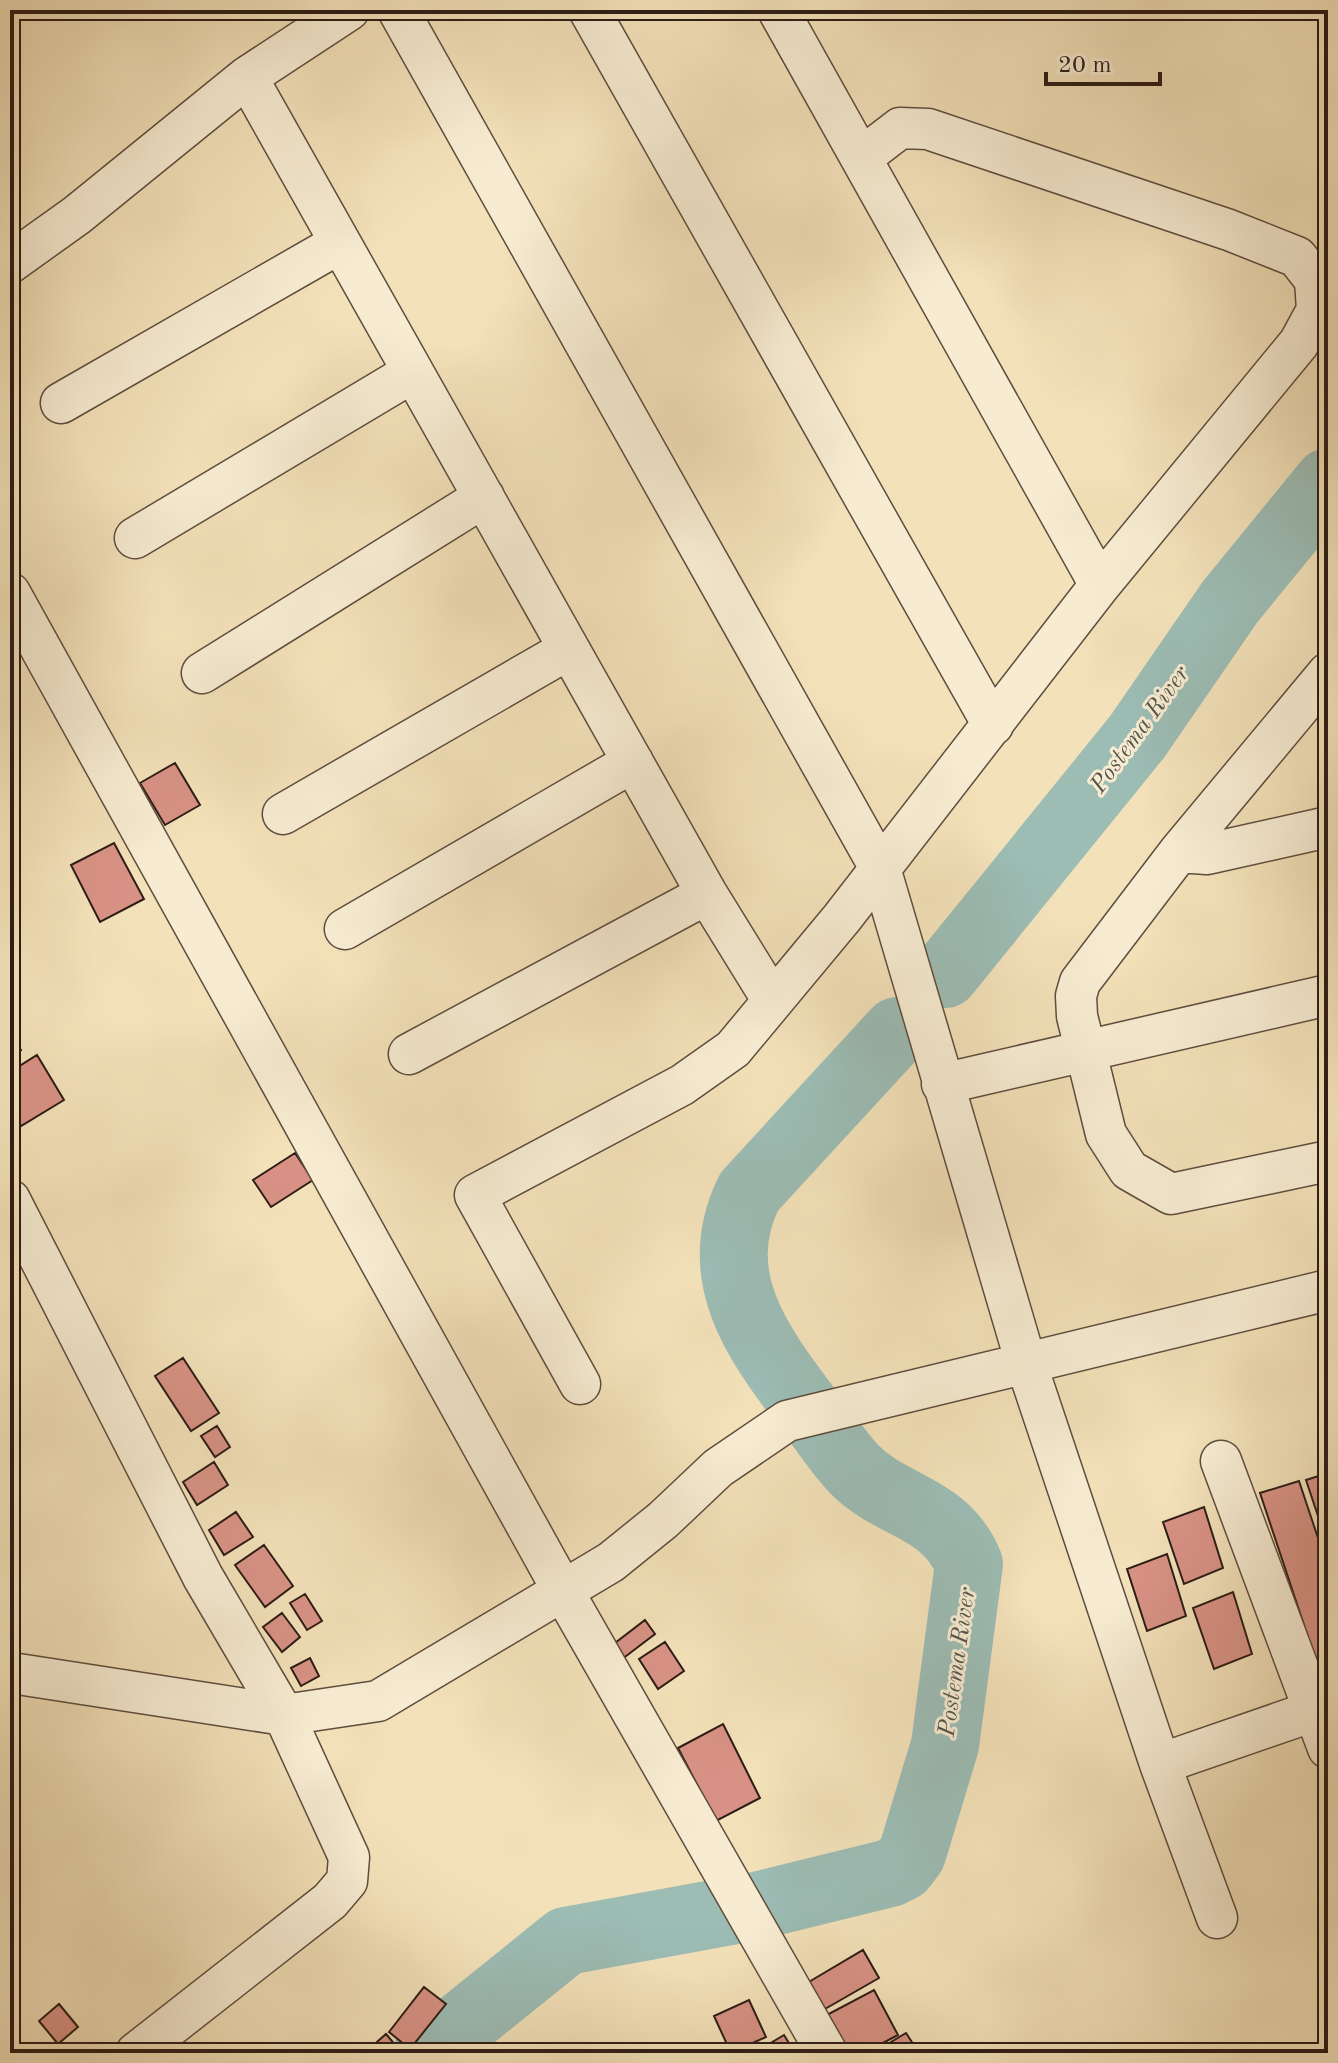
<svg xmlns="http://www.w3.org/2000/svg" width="1338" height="2063" font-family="'Old Standard TT',serif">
	<rect width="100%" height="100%" fill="#f3e1b9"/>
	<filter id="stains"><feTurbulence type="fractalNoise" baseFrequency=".0025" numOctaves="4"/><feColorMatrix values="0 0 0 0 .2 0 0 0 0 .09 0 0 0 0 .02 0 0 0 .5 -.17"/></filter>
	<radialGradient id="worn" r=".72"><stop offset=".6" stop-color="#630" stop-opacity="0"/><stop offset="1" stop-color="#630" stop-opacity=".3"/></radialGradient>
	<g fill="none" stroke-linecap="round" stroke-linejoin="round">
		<path stroke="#9cbcb4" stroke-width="68" d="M945,974L1137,737L1230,602L1328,482
			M427,2053L566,1941L752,1907L890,1873L902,1867L912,1854L945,1745L969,1564C945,1506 892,1508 854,1469C837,1451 822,1427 806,1407C757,1342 708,1276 749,1192L897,1031"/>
	</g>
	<path fill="#d89285" stroke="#2c1c15" stroke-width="2" d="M175,763L200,805L165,825L140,783Z
		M114,843L144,899L100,922L71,865Z
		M10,1035L21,1050L10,1059Z
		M37,1055L64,1100L21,1126L10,1106V1072Z
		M295,1153L313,1180L271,1207L253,1180Z
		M183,1358L219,1413L191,1431L155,1376Z
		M217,1426L230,1447L215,1457L201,1436Z
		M214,1462L228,1485L197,1505L183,1482Z
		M1328,1473V1546L1306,1480Z
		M1299,1481L1328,1568V1657L1316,1661L1260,1493Z
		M1204,1507L1223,1568L1184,1584L1163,1522Z
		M236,1512L253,1537L224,1555L209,1530Z
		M264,1545L293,1586L265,1607L235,1565Z
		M1167,1554L1186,1616L1147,1631L1127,1569Z
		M1233,1592L1252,1654L1214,1669L1193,1608Z
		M305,1594L322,1621L307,1630L290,1603Z
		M282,1613L300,1637L282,1652L263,1627Z
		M645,1620L655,1634L617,1663L606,1650Z
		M665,1642L684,1671L658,1689L639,1659Z
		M310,1658L319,1676L301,1686L291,1668Z
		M723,1724L760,1798L716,1821L678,1748Z
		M863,1950L879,1978L818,2013L802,1986Z
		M424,1987L446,2004L410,2049L389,2032Z
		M874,1990L898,2035L864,2053H842L823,2017Z
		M749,2000L766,2037L731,2053L714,2016Z
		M59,2004L78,2027L58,2044L39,2021Z
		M906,2033L919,2053H873Z
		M386,2034L402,2053H373L369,2049Z
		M784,2035L795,2053H754Z"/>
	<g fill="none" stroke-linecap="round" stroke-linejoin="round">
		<g stroke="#5e4d3e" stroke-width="43">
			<path id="minor" d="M349,10L247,77L707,894L773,1001
				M398,10L880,868L1026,1363L1160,1764L1217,1918
				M589,10L993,725
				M861,158L900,128L928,129L1229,230L1297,257L1315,280L1317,310L1299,343L1100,585
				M10,263L77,215L247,77
				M61,403L340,243
				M135,538L413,372
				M10,593L563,1591L827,2053
				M202,673L484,497
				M1328,673L1179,852L1080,982L1076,996L1077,1016L1106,1134L1129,1170L1171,1194L1328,1161
				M283,814L569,649
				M1179,852L1207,854L1328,827
				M345,929L633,762
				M409,1054L707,894
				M942,1084L1328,995
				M10,1200L203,1577L284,1715L349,1857L347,1881L330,1901L136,2053
				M580,1384L475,1195L682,1085L733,1049L842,918L1100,585L778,10
				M1221,1461L1328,1748
				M10,1676L18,1674L284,1715L378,1701L611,1562L663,1520L718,1468L787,1421L1328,1290
				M1160,1764L1328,1706"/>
		</g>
		<use href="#minor" stroke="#f7ecd2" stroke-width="40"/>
	</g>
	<g text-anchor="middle" stroke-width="6" stroke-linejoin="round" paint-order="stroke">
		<g font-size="24" font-style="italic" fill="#53544d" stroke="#f7ecd2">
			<text transform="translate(1139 729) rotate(-54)" y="8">Postema River</text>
			<text transform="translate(956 1662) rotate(-82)" y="8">Postema River</text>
		</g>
	</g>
	<rect width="1338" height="2063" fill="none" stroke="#f3e1b9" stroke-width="40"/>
	<rect x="12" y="12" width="1314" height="2039" fill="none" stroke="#2c1c15" stroke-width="4"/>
	<rect x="20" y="20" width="1298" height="2023" fill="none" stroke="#2c1c15" stroke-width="2"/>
	<path d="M1046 72v12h114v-12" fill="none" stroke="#2c1c15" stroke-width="4"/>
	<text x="1058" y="72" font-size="24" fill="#2c1c15" stroke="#f7ecd2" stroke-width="6" paint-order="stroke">20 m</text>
	<rect width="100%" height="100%" filter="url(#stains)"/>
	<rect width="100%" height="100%" fill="url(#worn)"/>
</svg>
